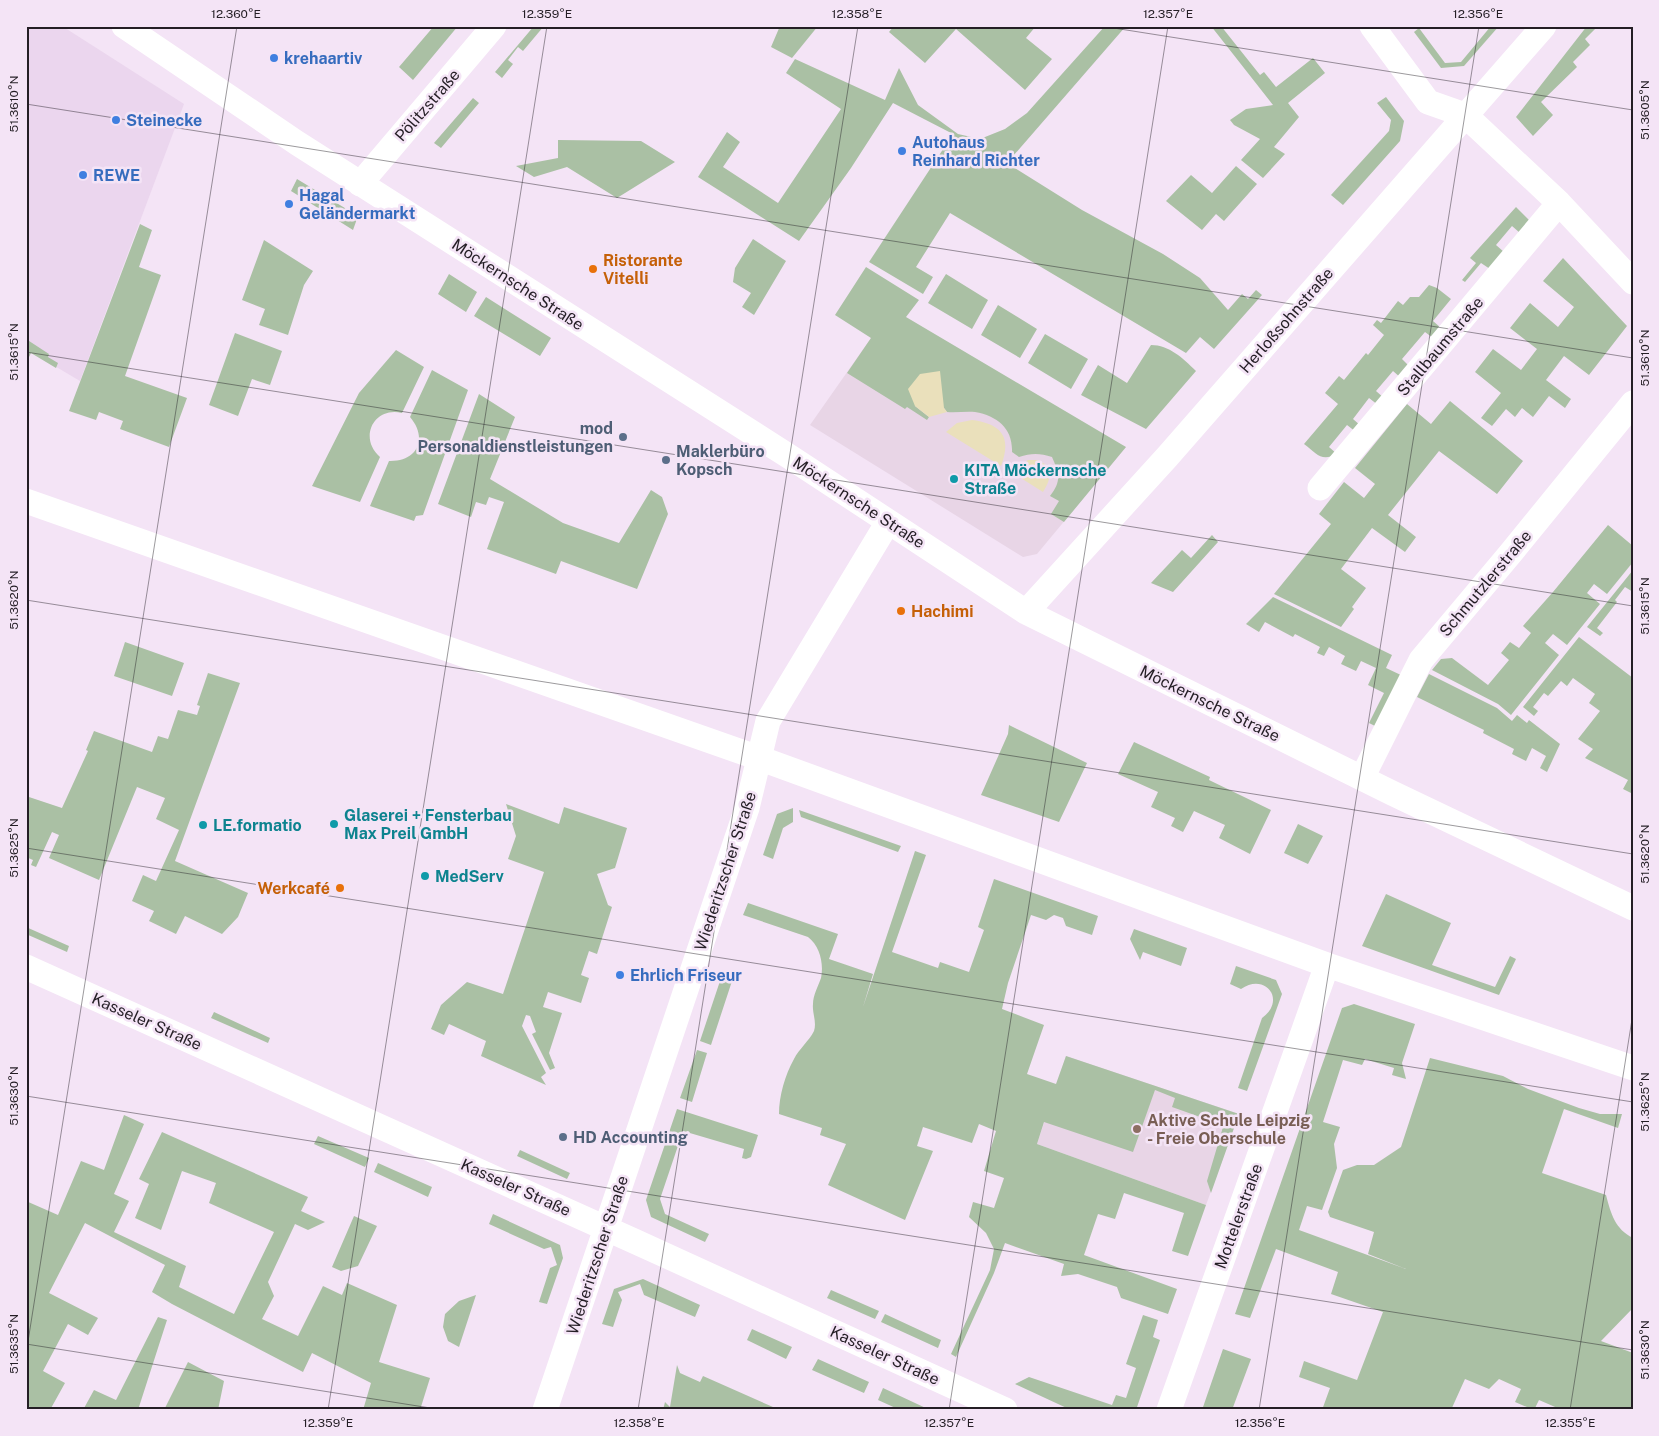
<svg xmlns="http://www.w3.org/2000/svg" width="1659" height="1436" font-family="'Public Sans',sans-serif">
	<rect width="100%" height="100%" fill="#f4e4f6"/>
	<path fill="#ebd6ee" d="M26,26H62L184,104L80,381L26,349Z"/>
	<path fill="#e8d5e6" d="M871,338L1126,447L1037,554L1023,557L810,425Z
		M1066,1056L1239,1114L1206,1205L1037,1144Z"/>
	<path fill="#aac0a4" d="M434,26H458L413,80L399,67Z
		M534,26H544L523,51L518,47L508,60L513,64L502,78L495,72Z
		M780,26H818L792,58L771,47Z
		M894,26H1036L1026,38L1052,59L1025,90L956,29L925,63L889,32Z
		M1105,26H1126L1007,163L1082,210L1163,254L1200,278L1228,310L1242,294L1248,299L1256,290L1262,295L1214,349L1200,337L1186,353L950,213L916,267L933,277L923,294L869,262L953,134L893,103L851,168L799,241L698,177L727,132L740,142L723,167L778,203L841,109L786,73L795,59L885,100L899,68L918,105L958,134L980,139L1005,129L1027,113Z
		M1211,26H1221L1260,75L1264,72L1276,87L1313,58L1325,73L1288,103L1299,117L1274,147L1285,154L1263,178L1241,160L1260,139L1234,125L1230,120L1246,109L1273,105Z
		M1491,26H1499L1464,66L1441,68L1414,32L1419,28L1445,63L1461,62Z
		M1587,26H1598L1585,39L1590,45L1573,62L1577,67L1541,102L1553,115L1533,136L1516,117Z
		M1386,97L1404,121L1400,141L1343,205L1331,195L1389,131L1391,120L1377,103Z
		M473,98L479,103L441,148L434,143Z
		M558,140L641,141L675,162L617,198L567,167L534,177L516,166L558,158Z
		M1236,166L1257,184L1224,221L1216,214L1202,230L1166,201L1191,175L1212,193Z
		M297,179L358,216L353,230L291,191Z
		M1516,207L1530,221L1520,233L1512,226L1496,245L1504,252L1490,269L1481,263L1465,282L1462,280L1476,263L1470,258Z
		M140,224L152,230L139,267L161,275L125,376L187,398L169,447L120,429L123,421L99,412L96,420L69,411Z
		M753,239L786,261L754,315L742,307L751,293L733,282L735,268Z
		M264,240L313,271L304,285L288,335L259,325L265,309L242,300Z
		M1563,258L1627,326L1589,375L1564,356L1546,380L1571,399L1565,408L1549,396L1533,417L1522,408L1515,417L1506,409L1492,426L1481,418L1501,393L1475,372L1493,349L1521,370L1537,349L1510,328L1530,303L1558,327L1574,307L1543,281Z
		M866,267L919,300L906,317L1126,447L1064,522L1051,514L1059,501L1050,496C1062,481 1059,473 1052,457C1040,453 1031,453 1019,457L1012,452C1013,429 998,416 975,412C966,411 956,413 947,412L944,408L915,406L929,417L927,420L907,407L905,409L847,373L871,338L835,315Z
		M449,274L477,292L466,312L438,294Z
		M946,274L988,300L972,329L928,303Z
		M1429,285L1437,288L1451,299L1433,321L1441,328L1433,338L1425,332L1402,359L1410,367L1401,378L1393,371L1376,391L1384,398L1378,405L1369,398L1353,419L1361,426L1356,432L1347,425L1329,447L1337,454C1321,462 1317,454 1304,444L1338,404L1325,393L1339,376L1344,380L1366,353L1368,355L1384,335L1373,325L1377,320L1381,323L1398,301L1403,305L1410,297H1419Z
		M486,297L551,338L540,356L474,316Z
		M998,305L1037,329L1020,358L981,335Z
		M235,333L282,351L270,385L252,379L238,416L209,405Z
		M1045,334L1088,359L1071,389L1028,363Z
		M26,339L49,354L48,357L58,363L56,368L31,353L26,363Z
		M1151,345C1169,345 1183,358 1196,371L1146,429L1081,395L1098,365L1127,383Z
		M396,350L424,367L402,413C374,406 358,438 380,457L360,502L312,486L359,393Z
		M432,370L468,390L423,515L416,516L414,521L370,506L389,461C418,462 428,438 410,417Z
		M479,394L515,417L490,479L563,523L619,543L651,490L662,497L668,514L637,589L561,561L556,574L487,549L504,502L489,497L486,505L476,502L471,517L438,504Z
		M1450,401L1523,461L1497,494L1439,451L1388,515L1416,537L1405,552L1372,528L1341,569L1366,588L1352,607L1354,609L1341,627L1274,594L1331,524L1319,514L1344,482L1364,498L1375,484L1355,468L1407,404L1431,424Z
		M1608,525L1633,546V562L1607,594L1594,584L1587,593L1600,604L1567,645L1553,634L1545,643L1559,655L1511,715L1498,704L1432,670L1441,659L1452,658L1488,685L1509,660L1501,653L1510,642L1519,648L1531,633L1523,626L1553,592Z
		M1212,535L1218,542L1173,592L1151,583L1182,550L1191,558Z
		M1633,570V592L1625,587L1615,600L1617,602L1597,628L1603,633L1600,636L1587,627Z
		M1273,597L1392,655L1386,668L1403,676L1377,727L1369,723L1384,693L1368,685L1376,668L1361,661L1356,671L1341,664L1345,656L1329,647L1324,656L1317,653L1320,647L1295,634L1293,637L1265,622L1259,632L1246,624Z
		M1579,637L1633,678V794L1623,789L1628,780L1585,758L1593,749L1578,739L1600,711L1589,703L1595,694L1573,678L1567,686L1561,681L1548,696L1544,693L1533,707L1538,711L1534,716L1523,707Z
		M125,642L184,663L172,696L114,676Z
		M208,673L240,683L175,861L248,893L238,917L222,934L185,916L176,934L149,921L154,911L132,901L143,875L156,881L179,830L156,819L165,798L137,787L99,880L49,858L59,835L52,832L36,867L31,865L33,860L26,857V796L62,808L88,751L86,750L94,731L152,752L158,736L168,739L178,710L197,715L200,706L197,705Z
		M1429,674L1497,708L1512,721L1517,715L1527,723L1529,720L1560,744L1547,772L1540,768L1546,756L1532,748L1526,761L1512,754L1514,749L1483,733L1484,730L1417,697Z
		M1009,725L1087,763L1059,822L981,795L1008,734Z
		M1134,742L1210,777L1209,780L1271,810L1250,854L1219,838L1225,825L1194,811L1183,832L1171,826L1175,818L1151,807L1158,792L1118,774Z
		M506,804L559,824L564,807L627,828L615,868L597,874L608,905L612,907L597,954L589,951L581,975L589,978L581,1003L548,992L543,1007L562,1013L549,1053L555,1068L550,1070L532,1034L536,1032L530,1016L526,1015L522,1026L546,1073L541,1077L546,1085L481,1056L486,1041L449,1024L444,1035L431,1029L441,1005L467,982L503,994L544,872L508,859L516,836Z
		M793,808V822L783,828L773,859L763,855L777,814Z
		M799,810L901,846L898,852L801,817Z
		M1298,824L1323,836L1308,864L1284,853Z
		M915,851L926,855L892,952L938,968L940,962L969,972L984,930L978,927L994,879L1098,916L1092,935L1066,926L1063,918L1054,915L1046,920L1031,915L1008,983L1002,1009L1044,1025L1027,1074L1056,1084L1066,1056L1239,1114L1211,1193L1207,1181L1223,1127L1217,1123L1172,1107L1175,1098L1155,1090L1133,1152L1044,1122L1037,1144L1206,1205L1188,1256L1172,1251L1184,1213L1124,1193L1115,1219L1098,1214L1084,1255L1177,1289L1168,1314L1121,1298L1117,1287L1078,1274L1061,1276L1064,1264L1005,1243L994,1273L956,1357L951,1354L990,1270L994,1249L986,1233L969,1217L973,1202L994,1208L1004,1178L984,1171L996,1131L979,1124L972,1143L923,1127L917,1146L933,1151L905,1220L828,1185L846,1144L820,1135L822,1128L779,1114C779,1096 785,1075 794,1059C799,1049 809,1041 814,1031C817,1022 812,1013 813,1004C813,995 818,987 821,978C824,964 820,946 808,937L743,915L748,903L838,934L829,959L873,974L863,1007Z
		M1386,894L1451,923L1432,965L1495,987L1510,956L1516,959L1499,995L1362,946Z
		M26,927L69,946L67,952L26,934Z
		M1134,929L1187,948L1181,966L1143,952L1140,960L1130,939Z
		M1236,966L1276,980L1282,994L1247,1091L1238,1088L1262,1018C1287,1000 1265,972 1241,989L1230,984Z
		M722,975L733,978L711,1045L700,1041Z
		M1354,1004L1415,1024L1402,1063L1406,1079L1392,1075L1394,1068L1365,1059L1362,1065L1343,1060L1323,1122L1340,1127L1334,1144L1337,1168L1322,1210L1307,1206L1299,1230L1406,1269L1368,1254L1374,1232L1330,1217L1328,1212L1343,1170L1357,1165H1374L1401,1147L1430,1058L1503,1076L1528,1089L1579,1108L1600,1114H1622L1618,1128L1564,1109L1542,1173L1606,1195C1611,1214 1615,1229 1633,1238V1308L1601,1341L1633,1353V1410H1562L1539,1400L1534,1410L1515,1402L1521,1389L1499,1379L1489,1389L1465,1379L1451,1410H1322L1330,1388L1299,1377L1304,1361L1357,1380L1383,1312L1331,1294L1338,1272L1276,1249L1250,1318L1235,1314L1342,1008Z
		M214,1012L270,1038L268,1043L211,1018Z
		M697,1050L707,1053L692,1102L680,1098Z
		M677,1109L758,1135L751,1157L746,1159L742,1158L744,1149L683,1131L660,1199L665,1214L709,1234L705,1242L651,1217L646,1200Z
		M124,1115L144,1124L114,1194L129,1201L114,1232L186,1266L179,1287L234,1314L274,1232L209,1203L216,1183L182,1171L161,1230L135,1218L149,1184L139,1179L162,1132L308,1197L301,1211L325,1222L308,1230L295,1224L268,1282L274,1296L262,1319L298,1336L323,1286L342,1295L347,1283L397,1305L379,1362L430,1378L420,1410H363L371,1383L312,1353L303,1372L172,1304L152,1292L165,1265L85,1223L49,1293L98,1318L88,1335L68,1324L43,1371L65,1383L50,1410H36L26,1405V1336L29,1332L26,1330V1201L58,1215L81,1161L104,1170Z
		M318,1136L369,1158L365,1167L314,1144Z
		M520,1150L570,1173L567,1179L517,1156Z
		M378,1163L432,1187L428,1197L374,1172Z
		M493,1214L560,1245L563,1258L547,1304L539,1302L550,1268L557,1265L551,1247L544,1249L489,1224Z
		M354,1216L377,1226L358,1266L341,1271L332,1267Z
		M643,1279L700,1305L695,1317L644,1295L640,1284L618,1292L622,1300L613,1327L602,1324L614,1289Z
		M831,1290L879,1311L875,1319L827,1298Z
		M476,1295L459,1347L448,1341L443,1327L445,1314L459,1301Z
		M885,1314L941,1340L938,1348L881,1322Z
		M1143,1315L1158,1320L1153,1337L1160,1340L1136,1410H1071L1015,1384L1029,1377L1112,1405L1116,1395L1126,1398L1136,1368L1126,1364Z
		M158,1317L167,1320L138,1410H83L94,1390L116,1400Z
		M752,1329L792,1347L786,1359L747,1340Z
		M1223,1349L1251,1359L1232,1410H1202Z
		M818,1359L869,1382L864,1393L812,1370Z
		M188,1362L224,1381L218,1410H164Z
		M677,1365L680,1373L700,1382L703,1376L773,1407V1410H663L665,1402L670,1407Z
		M883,1388L930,1410H900L878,1400Z"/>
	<path fill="#eae0bb" d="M940,371L944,408L947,412L929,417L915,406L908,389L920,374Z
		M972,420C1002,424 1012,437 1001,466L946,432L957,423Z
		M1028,460H1038L1048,466C1051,477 1049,482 1043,492L1013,473Z"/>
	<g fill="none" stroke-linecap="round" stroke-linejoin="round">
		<path stroke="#fff" stroke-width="25" d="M124,26L297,143L790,457L1026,612L1392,793L1633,908
			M1372,26L1428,102L1465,115L1559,203L1633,282
			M360,184L494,26
			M1320,488L1559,203
			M26,501L759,758L1327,965L1633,1068
			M1026,612L1167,457L1544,26
			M1362,778L1421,660L1510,554L1633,403
			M26,967L634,1241L1005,1410
			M545,1410L747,808L768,721L888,522
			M1169,1410L1327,965"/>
	</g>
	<path fill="none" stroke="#241e25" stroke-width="1" stroke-opacity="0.45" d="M1101,26L1633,110M26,104L1633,358M26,352L1633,606M26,600L1633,854M26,848L1633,1102M26,1096L1633,1350M26,1344L443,1410M26,1354L237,26M328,1410L547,26M638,1410L858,26M949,1410L1168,26M1259,1410L1479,26M1570,1410L1633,1013"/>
	<g fill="#3f7fe0" stroke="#f4e4f6" stroke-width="2">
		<circle cx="274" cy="58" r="5"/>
		<circle cx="116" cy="120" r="5"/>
		<circle cx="902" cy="151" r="5"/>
		<circle cx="83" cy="175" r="5"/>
		<circle cx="289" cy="204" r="5"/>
		<circle cx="620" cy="975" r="5"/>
	</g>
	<g fill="#e8710a" stroke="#f4e4f6" stroke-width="2">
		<circle cx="593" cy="269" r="5"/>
		<circle cx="901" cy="611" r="5"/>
		<circle cx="340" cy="888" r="5"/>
	</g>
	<g fill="#5c6f8a" stroke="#f4e4f6" stroke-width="2">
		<circle cx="623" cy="437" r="5"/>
		<circle cx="666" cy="460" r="5"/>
		<circle cx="563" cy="1137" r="5"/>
	</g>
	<g fill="#0f9aa8" stroke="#f4e4f6" stroke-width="2">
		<circle cx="954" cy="479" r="5"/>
		<circle cx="334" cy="824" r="5"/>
		<circle cx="203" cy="825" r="5"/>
		<circle cx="425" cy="876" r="5"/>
	</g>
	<circle fill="#8d6e63" stroke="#f4e4f6" stroke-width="2" cx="1137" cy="1129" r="5"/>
	<g text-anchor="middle" stroke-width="5" stroke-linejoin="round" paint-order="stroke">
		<g font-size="16" font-weight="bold" fill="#366cbe" stroke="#f4e4f6" text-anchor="start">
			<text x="284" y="64">krehaartiv</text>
			<text x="126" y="126">Steinecke</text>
			<text x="912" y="148">Autohaus<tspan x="912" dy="18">Reinhard Richter</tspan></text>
			<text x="93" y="181">REWE</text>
			<text x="299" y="201">Hagal<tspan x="299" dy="18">Geländermarkt</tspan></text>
			<text x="630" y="981">Ehrlich Friseur</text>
		</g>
		<g font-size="16" fill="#241e25" stroke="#f4e4f6">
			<text transform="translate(427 105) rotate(-49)" y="6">Pölitzstraße</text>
			<text transform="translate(518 284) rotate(33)" y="6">Möckernsche Straße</text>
			<text transform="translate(1286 320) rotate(-49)" y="6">Herloßsohnstraße</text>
			<text transform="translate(1440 346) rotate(-50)" y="6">Stallbaumstraße</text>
			<text transform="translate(859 502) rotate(33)" y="6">Möckernsche Straße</text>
			<text transform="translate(1485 583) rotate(-50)" y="6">Schmutzlerstraße</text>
			<text transform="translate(1210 703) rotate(26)" y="6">Möckernsche Straße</text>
			<text transform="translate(725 871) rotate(-72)" y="6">Wiederitzscher Straße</text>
			<text transform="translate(147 1021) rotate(24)" y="6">Kasseler Straße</text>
			<text transform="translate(516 1187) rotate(24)" y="6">Kasseler Straße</text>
			<text transform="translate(1238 1216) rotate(-70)" y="6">Mottelerstraße</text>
			<text transform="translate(597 1255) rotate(-72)" y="6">Wiederitzscher Straße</text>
			<text transform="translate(885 1355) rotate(25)" y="6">Kasseler Straße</text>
		</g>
		<g font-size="16" font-weight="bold" fill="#c56008" stroke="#f4e4f6" text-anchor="start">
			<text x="603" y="266">Ristorante<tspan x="603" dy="18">Vitelli</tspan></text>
			<text x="911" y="617">Hachimi</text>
			<text x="330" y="894" text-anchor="end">Werkcafé</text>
		</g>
		<g font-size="16" font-weight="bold" fill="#4e5e75" stroke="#f4e4f6" text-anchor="start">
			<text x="613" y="434" text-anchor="end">mod<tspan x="613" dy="18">Personaldienstleistungen</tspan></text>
			<text x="676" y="457">Maklerbüro<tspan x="676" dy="18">Kopsch</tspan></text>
			<text x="573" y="1143">HD Accounting</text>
		</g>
		<g font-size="16" font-weight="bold" fill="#0d838f" stroke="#f4e4f6" text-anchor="start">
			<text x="964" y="476">KITA Möckernsche<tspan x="964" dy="18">Straße</tspan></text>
			<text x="344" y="821">Glaserei + Fensterbau<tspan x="344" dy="18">Max Preil GmbH</tspan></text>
			<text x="213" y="831">LE.formatio</text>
			<text x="435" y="882">MedServ</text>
		</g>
		<g font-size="16" font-weight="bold" fill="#785e54" stroke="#f4e4f6" text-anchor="start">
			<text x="1147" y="1126">Aktive Schule Leipzig<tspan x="1147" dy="18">- Freie Oberschule</tspan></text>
		</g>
	</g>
	<rect width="1659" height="1436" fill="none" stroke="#f4e4f6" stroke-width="55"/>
	<rect x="28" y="28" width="1604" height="1380" fill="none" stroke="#241e25" stroke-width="2"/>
	<g font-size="12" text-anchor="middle" fill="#241e25">
		<text x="236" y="18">12.360°E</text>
		<text x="547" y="18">12.359°E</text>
		<text x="857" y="18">12.358°E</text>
		<text x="1168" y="18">12.357°E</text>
		<text x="1478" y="18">12.356°E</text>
		<text transform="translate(14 104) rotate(-90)" y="4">51.3610°N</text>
		<text transform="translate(1645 110) rotate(-90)" y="4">51.3605°N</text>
		<text transform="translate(14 352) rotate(-90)" y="4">51.3615°N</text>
		<text transform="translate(1645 358) rotate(-90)" y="4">51.3610°N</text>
		<text transform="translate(14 600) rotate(-90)" y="4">51.3620°N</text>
		<text transform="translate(1645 606) rotate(-90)" y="4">51.3615°N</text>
		<text transform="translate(14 848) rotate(-90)" y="4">51.3625°N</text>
		<text transform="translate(1645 854) rotate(-90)" y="4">51.3620°N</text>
		<text transform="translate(14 1096) rotate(-90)" y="4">51.3630°N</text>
		<text transform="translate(1645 1102) rotate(-90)" y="4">51.3625°N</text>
		<text transform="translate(14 1344) rotate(-90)" y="4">51.3635°N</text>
		<text transform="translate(1645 1350) rotate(-90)" y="4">51.3630°N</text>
		<text x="328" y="1427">12.359°E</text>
		<text x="639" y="1427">12.358°E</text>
		<text x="949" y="1427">12.357°E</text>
		<text x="1260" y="1427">12.356°E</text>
		<text x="1570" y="1427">12.355°E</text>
	</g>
</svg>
